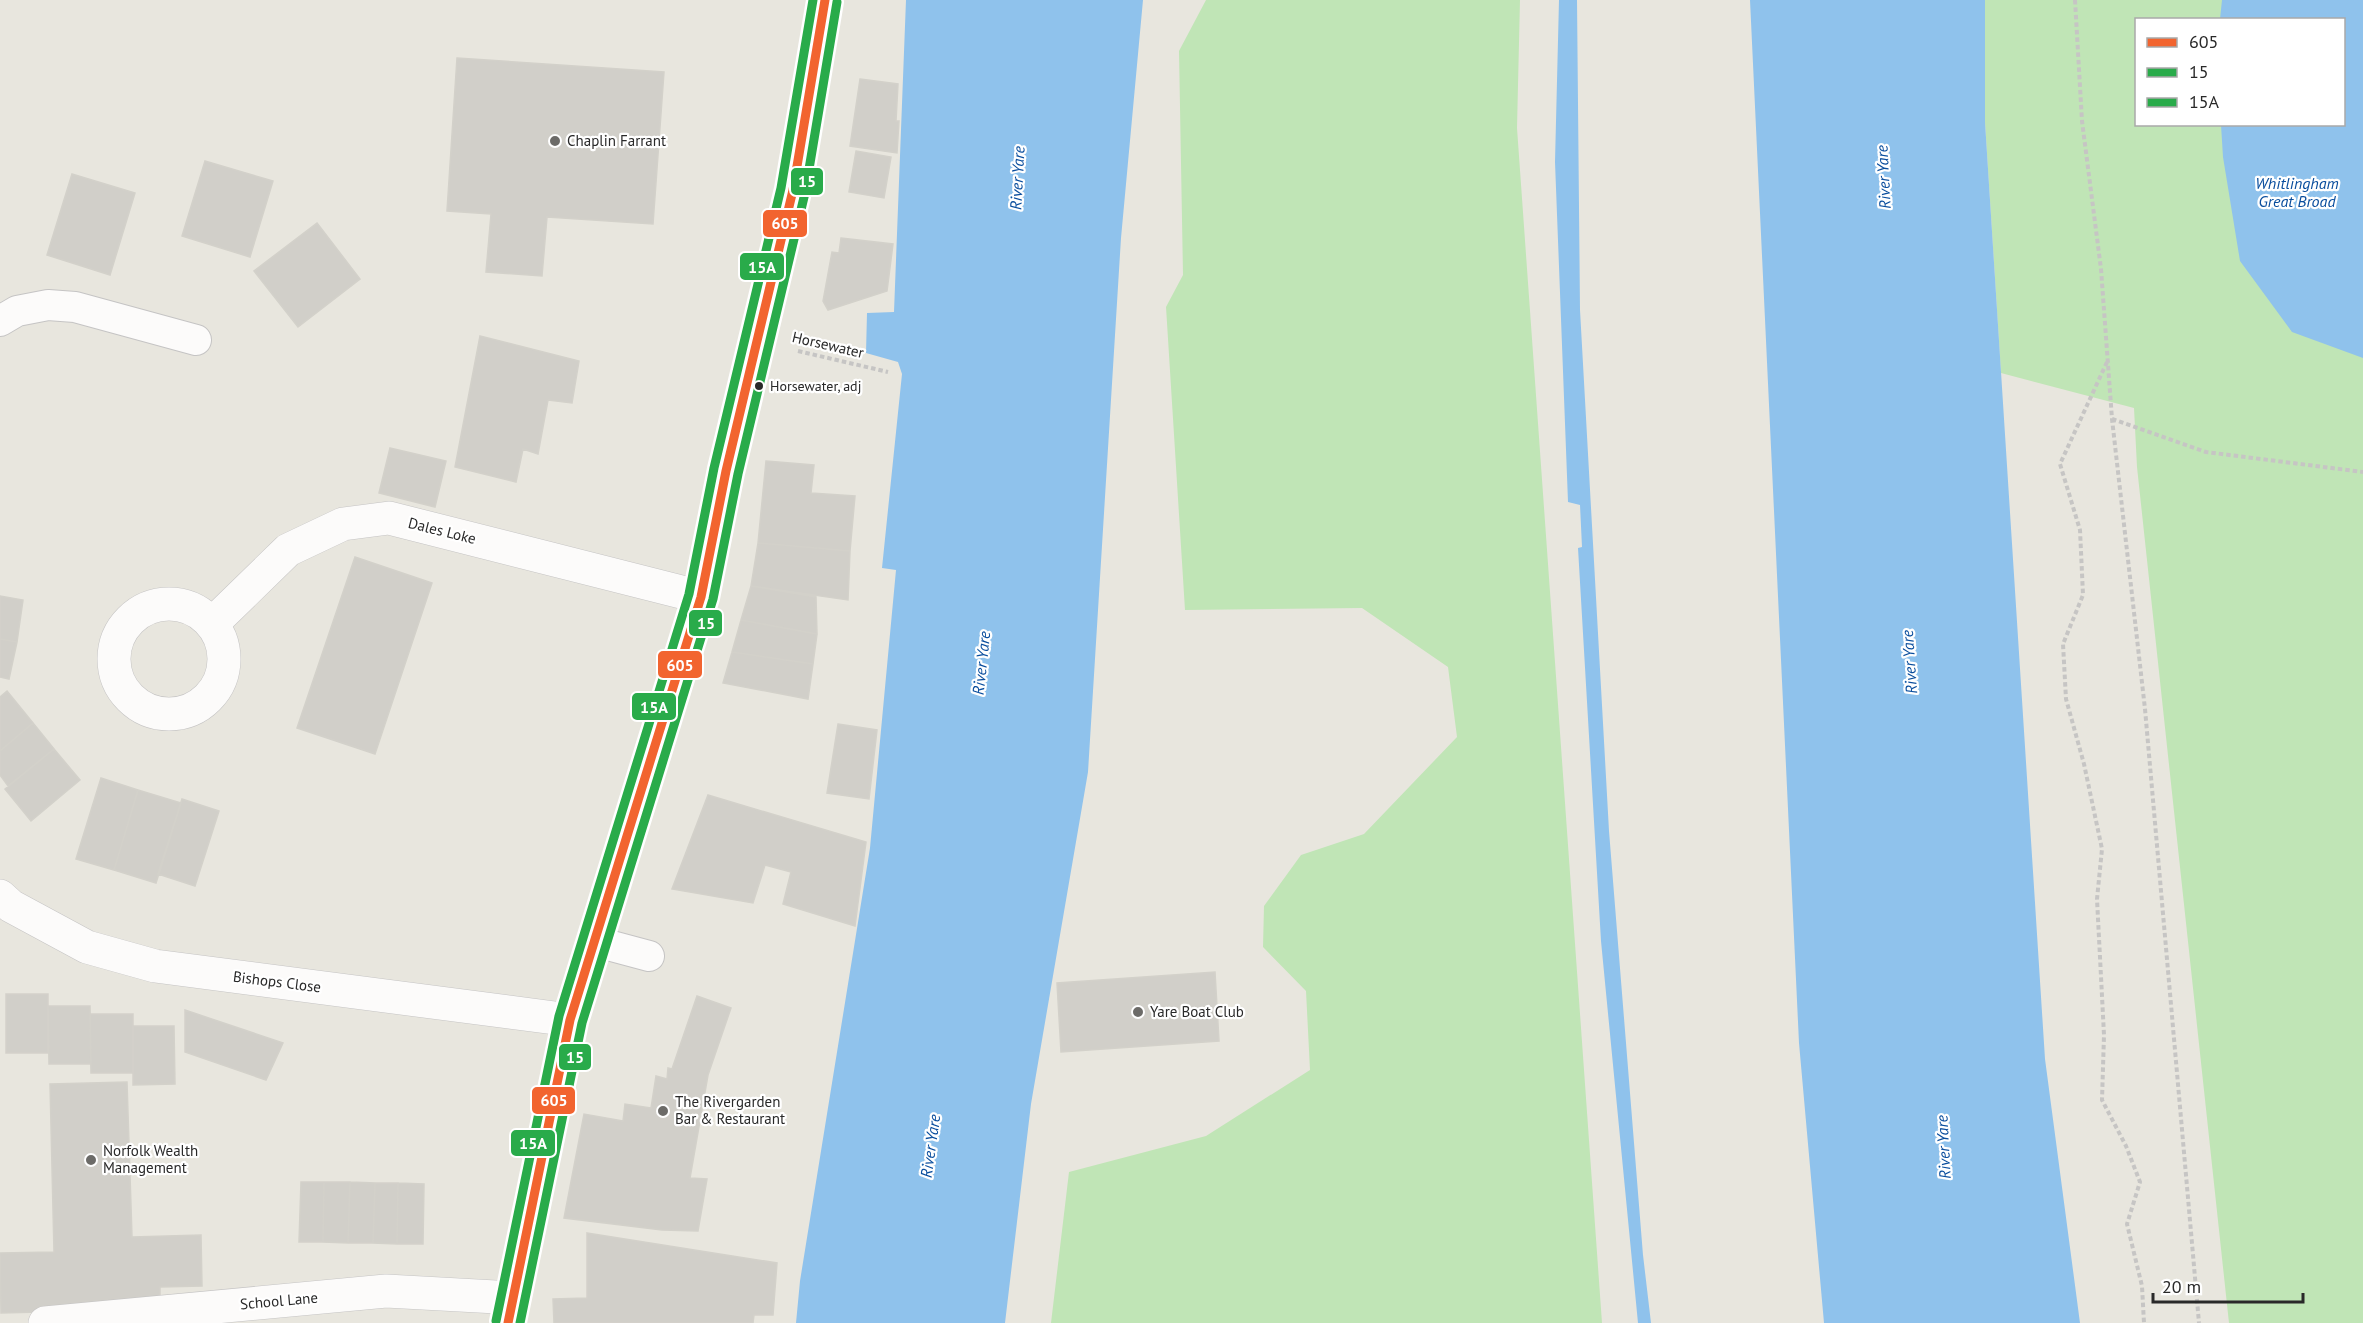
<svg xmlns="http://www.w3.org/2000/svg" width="2363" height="1323" font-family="'PT Sans',sans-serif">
	<rect width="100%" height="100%" fill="#e8e6de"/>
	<path fill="#c0e5b6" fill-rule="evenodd" d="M1206,0H1520L1517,128L1602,1323H1051L1069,1172L1206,1136L1310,1070L1306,991L1263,947L1264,906L1301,855L1364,834L1457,737L1448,667L1362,608L1185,610L1166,307L1183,275L1179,51Z
		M1985,0H2363V1323H2229L2137,467L2134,408L2001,373L1985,122ZM2136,20H2344V124H2136Z"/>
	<path fill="#8fc2ec" d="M906,0H1143L1121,238L1088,772L1031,1104L1005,1323H796L800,1281L870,848L896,570L882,568L902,374L898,362L866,353L867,313L894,312Z
		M1559,0H1577L1580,310L1609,831L1643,1255L1651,1323H1638L1601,941L1578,548L1582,547L1580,505L1568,502L1555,162Z
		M1750,0H1985V122L2045,1059L2080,1323H1824L1799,1043Z
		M2222,0H2363V358L2292,332L2240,261L2223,157L2221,125L2344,124V20L2220,19Z"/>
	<path fill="#d1cfc9" stroke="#d3d1ca" stroke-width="1.5" d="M457,58L664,72L653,224L547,217L542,276L486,272L491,214L447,211Z
		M860,79L898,84L896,121H899L897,153L850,146Z
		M856,151L891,157L884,198L849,192Z
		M205,161L273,181L250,257L182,236Z
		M72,174L135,193L110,275L47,255Z
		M317,223L360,279L298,327L254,271Z
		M841,238L893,244L887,291L828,310L823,301L832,252L839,253Z
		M480,336L579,361L572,403L548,400L538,454L523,449L516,482L455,467Z
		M390,448L446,461L435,507L379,493Z
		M766,461L814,465L811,493L855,496L850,551L758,543Z
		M758,543L850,551L848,600L751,586Z
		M355,557L432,583L375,754L297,728Z
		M751,586L816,597L817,634L741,620Z
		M0,596L23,600L17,642L0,639Z
		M741,620L817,634L813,664L732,652Z
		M0,639L17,642L9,679L0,677Z
		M732,652L813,664L808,699L723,683Z
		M7,691L33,723L0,751V697Z
		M33,723L54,749L8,786L0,775V751Z
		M838,724L877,730L869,799L827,793Z
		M54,749L80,780L31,821L5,789Z
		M101,778L138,790L114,870L76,859Z
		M138,790L181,803L156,883L114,870Z
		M708,795L866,842L855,926L783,904L791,872L765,865L753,903L672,889Z
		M182,799L219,811L195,886L158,874Z
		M1215,972L1219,1041L1061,1052L1057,983Z
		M6,994H48V1053H6Z
		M697,996L731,1008L708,1075L690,1178L707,1179L698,1231L662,1230L564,1218L584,1114L623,1121L625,1104L651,1108L656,1076L667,1079L668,1068L672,1069Z
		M48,1006H90L91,1064H49Z
		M185,1010L283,1043L266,1080L185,1052Z
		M90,1014H133V1073H91Z
		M133,1026H174L175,1084L133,1085Z
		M127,1082L132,1237L201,1235L202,1286L160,1287V1309L1,1313L0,1253L54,1252L50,1084Z
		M301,1182H324L323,1242H299Z
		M324,1182H350L348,1243L323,1242Z
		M350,1182L375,1183L373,1243H348Z
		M375,1183H398L397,1244L373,1243Z
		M398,1183L424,1184L423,1244H397Z
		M587,1233L777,1263L773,1315H754L753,1323H554L553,1299L587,1298Z"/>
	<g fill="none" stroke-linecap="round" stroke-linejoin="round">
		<g stroke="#c5c4c4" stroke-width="32">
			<path id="lane" d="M0,321L17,311L48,305L75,307L196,340
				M593,941L649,956"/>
		</g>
		<g stroke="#c5c4c4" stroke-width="34">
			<path id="street" d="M114 659a55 55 0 1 1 110 0a55 55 0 1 1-110 0Z
				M212,624L288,550L343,524L389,518L701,597
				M0,896L11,906L87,947L155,966L570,1020
				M45,1323L386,1291L513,1298"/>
		</g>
		<g stroke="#c4c3c0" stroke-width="34">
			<path id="primary" d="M508,1323L570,1020L701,597L726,471L793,190L825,0"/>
		</g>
		<path stroke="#c6c5c4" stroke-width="4" stroke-dasharray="4.5 3" stroke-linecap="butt" d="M2075,0L2082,121L2101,269L2112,419L2145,709L2199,1323
			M798,351L888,372
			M2107,362L2060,464L2080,530L2083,595L2063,644L2066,699L2084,764L2102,849L2097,899L2104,1035L2102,1100L2126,1146L2140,1182L2127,1224L2142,1286L2144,1323
			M2112,419L2206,452L2363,472"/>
		<use href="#lane" stroke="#fcfbfa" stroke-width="30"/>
		<use href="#street" stroke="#fcfbfa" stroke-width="33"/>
		<use href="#primary" stroke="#e7e6d2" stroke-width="33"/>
		<g stroke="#fff" stroke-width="14">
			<path id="bus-1" d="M508,1323L570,1020L701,597L726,471L793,190L825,0"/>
		</g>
		<g stroke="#fff" stroke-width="14">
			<path id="bus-2" d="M520,1323L582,1023L713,599L738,474L805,193L837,2"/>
		</g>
		<g stroke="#fff" stroke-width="14">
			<path id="bus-3" d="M496,1321L559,1016L689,594L714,468L781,188L813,0"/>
		</g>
		<use href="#bus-1" stroke="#f2642f" stroke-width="9"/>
		<use href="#bus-2" stroke="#29ab4a" stroke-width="9"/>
		<use href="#bus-3" stroke="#29ab4a" stroke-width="9"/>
	</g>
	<g fill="#6c6b68" stroke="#fff" stroke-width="2">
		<circle cx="555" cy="141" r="6"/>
		<circle cx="1138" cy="1012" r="6"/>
		<circle cx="663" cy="1111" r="6"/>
		<circle cx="91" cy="1160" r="6"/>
	</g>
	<circle fill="#292929" stroke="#fff" stroke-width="2" cx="759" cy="386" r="5"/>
	<g text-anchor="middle" stroke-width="4.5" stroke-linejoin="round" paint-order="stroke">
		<g font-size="14" fill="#292929" stroke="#fff" text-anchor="start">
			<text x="770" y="391">Horsewater, adj</text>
		</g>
		<g font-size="15" fill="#292929" stroke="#fff" text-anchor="start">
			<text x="567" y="146">Chaplin Farrant</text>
			<text x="1150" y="1017">Yare Boat Club</text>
			<text x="675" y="1107">The Rivergarden<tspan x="675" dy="17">Bar &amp; Restaurant</tspan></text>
			<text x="103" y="1156">Norfolk Wealth<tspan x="103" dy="17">Management</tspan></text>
		</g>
		<g font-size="15" fill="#292929" stroke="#fff">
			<text transform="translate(828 345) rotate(13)" y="5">Horsewater</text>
			<text transform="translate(442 531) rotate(14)" y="5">Dales Loke</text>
			<text transform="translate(277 982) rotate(7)" y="5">Bishops Close</text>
			<text transform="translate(279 1301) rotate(-5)" y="5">School Lane</text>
		</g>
		<g font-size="16" font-style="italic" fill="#094d9d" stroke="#fff">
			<text transform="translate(1883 177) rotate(-93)" y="6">River Yare</text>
			<text transform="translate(1017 178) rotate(-87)" y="6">River Yare</text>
			<text x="2297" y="189">Whitlingham<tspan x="2297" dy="18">Great Broad</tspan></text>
			<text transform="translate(1909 662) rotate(-94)" y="6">River Yare</text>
			<text transform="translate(981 663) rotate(-84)" y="6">River Yare</text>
			<text transform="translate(930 1146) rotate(-82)" y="6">River Yare</text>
			<text transform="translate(1943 1147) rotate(-93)" y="6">River Yare</text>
		</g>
	</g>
	<g stroke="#fff" stroke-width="2">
		<rect x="790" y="167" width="34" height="29" rx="6" fill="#29ab4a"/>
		<rect x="762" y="209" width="46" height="29" rx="6" fill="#f2642f"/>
		<rect x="739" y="252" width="46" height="29" rx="6" fill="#29ab4a"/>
		<rect x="688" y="609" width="35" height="28" rx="6" fill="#29ab4a"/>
		<rect x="657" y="650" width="46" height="29" rx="6" fill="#f2642f"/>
		<rect x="631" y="692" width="46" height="29" rx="6" fill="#29ab4a"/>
		<rect x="558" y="1043" width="34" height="28" rx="6" fill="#29ab4a"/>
		<rect x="531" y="1086" width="45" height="29" rx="6" fill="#f2642f"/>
		<rect x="510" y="1129" width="46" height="28" rx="6" fill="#29ab4a"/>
	</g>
	<g font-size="16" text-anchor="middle" font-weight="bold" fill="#fff">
		<text x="807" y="187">15</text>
		<text x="785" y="229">605</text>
		<text x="762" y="273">15A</text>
		<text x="706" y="629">15</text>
		<text x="680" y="671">605</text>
		<text x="654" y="713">15A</text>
		<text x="575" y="1063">15</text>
		<text x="554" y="1106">605</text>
		<text x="533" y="1149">15A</text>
	</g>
	<rect x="2135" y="18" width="210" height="108" fill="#ffffff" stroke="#a9a9a9" stroke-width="1.5"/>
	<rect x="2147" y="38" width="30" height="9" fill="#f2642f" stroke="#a9a9a9" stroke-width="1.5"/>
	<text x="2189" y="48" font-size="18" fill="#292929">605</text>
	<rect x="2147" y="68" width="30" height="9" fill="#29ab4a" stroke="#a9a9a9" stroke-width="1.5"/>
	<text x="2189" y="78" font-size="18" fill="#292929">15</text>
	<rect x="2147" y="98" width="30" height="9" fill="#29ab4a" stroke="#a9a9a9" stroke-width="1.5"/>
	<text x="2189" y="108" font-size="18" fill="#292929">15A</text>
	<path d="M2153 1293v9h150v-9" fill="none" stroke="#292929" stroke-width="3"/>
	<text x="2162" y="1293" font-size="18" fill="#292929" stroke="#ffffff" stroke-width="4.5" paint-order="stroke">20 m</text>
</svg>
